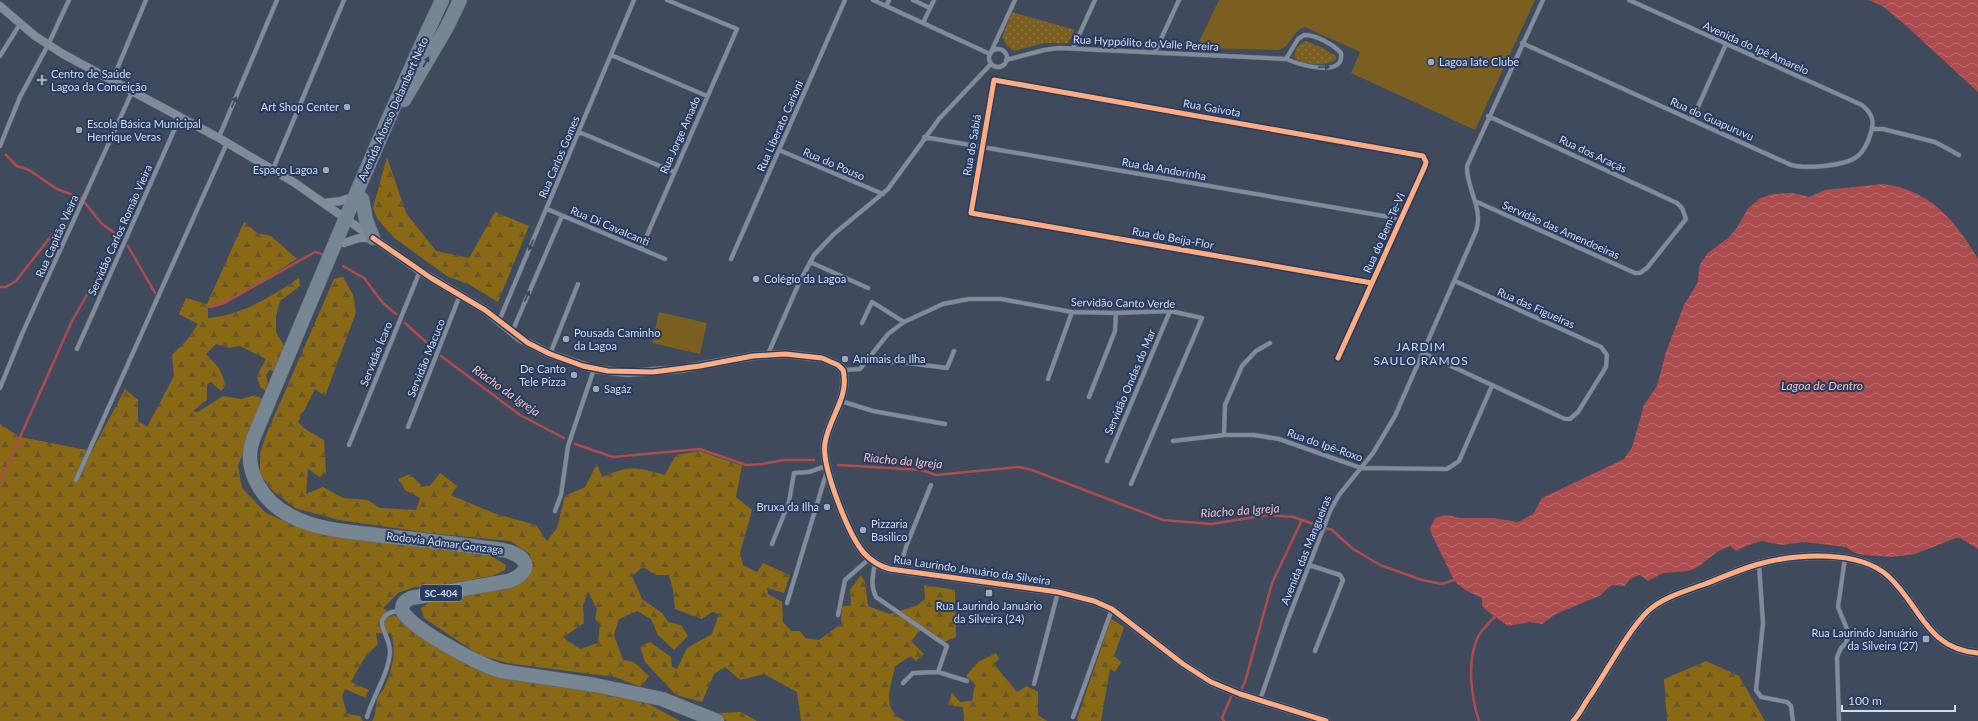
<svg xmlns="http://www.w3.org/2000/svg" width="1978" height="721" font-family="Lato,sans-serif">
	<defs>
		<pattern id="grass-dots" width="8" height="8" patternUnits="userSpaceOnUse"><rect width="8" height="8" fill="#7a5f20"/><path d="M2 2h.1M6 6h.1" fill="none" stroke="#8c7541" stroke-width="1.8" stroke-linecap="round"/></pattern>
		<pattern id="forest-firs" width="22" height="20" patternUnits="userSpaceOnUse"><rect width="22" height="20" fill="#8a6915"/><path d="M5 1l3.5 6h-7zM16 11l3.5 6h-7z" fill="#68572c"/></pattern>
		<pattern id="water-waves" width="16" height="10" patternUnits="userSpaceOnUse"><rect width="16" height="10" fill="#ad4c4e"/><path d="M0 5q4-4 8 0t8 0" fill="none" stroke="#bb6e71"/></pattern>
	</defs>
	<rect width="100%" height="100%" fill="#404a5d"/>
	<path fill="url(#grass-dots)" d="M1012,12L1075,30L1068,43H1044L1014,51L1007,46L1002,37Z
		M1306,41L1323,48L1336,56V59C1327,68 1306,64 1295,59C1293,51 1298,44 1306,41Z"/>
	<path fill="url(#forest-firs)" fill-rule="evenodd" d="M387,157L406,213L436,251L469,258L495,212L529,226L498,302L470,285L447,276L393,237L377,218L373,208Z
		M244,222L257,233L271,236L297,259L225,304L208,308V318C242,315 271,297 299,278L300,286L280,301L276,316V332L284,346L278,372L270,370L266,375L268,385L266,391L260,387L257,376L266,359L240,346L229,348L216,344L206,354L219,368L226,385L221,391L211,382L207,384V400L193,411L198,412L223,396L241,399L256,395L263,400L238,466L242,488L266,513L296,526L331,533L488,554L506,565L505,570L492,576L448,584L415,587L398,593L383,608L430,639L473,663L643,701L680,721H372C377,713 375,705 378,697C380,693 384,690 385,686C392,670 397,651 391,634L376,633L378,645C365,654 359,667 351,682L369,690L366,698L345,689L342,696L347,714L360,716L363,721H0V424L20,437L92,451L125,389L138,400V421L147,427L174,376L172,355L186,341L198,324L179,314L186,298L207,304Z
		M343,277L353,295L356,312L325,396L315,389L298,422L305,429L324,440L326,473L320,477L308,469L306,494L323,487L343,498L368,500L380,508L416,510L420,498L405,490L398,479L410,474L422,486H430L440,473L457,486L451,495L493,513L536,525L547,541L557,528L565,496L585,487L597,464L602,477C630,465 636,467 665,475L676,455L700,451L742,466L736,497L752,510L740,553L743,565L757,572L763,563L790,575L784,593L767,588L768,594L782,602L783,622L791,631H800L805,638L819,640L841,624L842,606H851L850,590L861,575L865,582L868,606L889,614L916,606L925,599L924,585L955,590L956,637L939,644L921,630L911,641L924,654L916,661L911,656L895,666C891,687 880,710 905,721H801L797,692L764,674L740,680L725,667L714,674L702,702L676,695L645,662L640,646L650,642L671,657L672,667L677,669L687,648L712,634L719,614L712,612L702,619L675,609L673,590L669,575H656L643,567L632,576L642,599L662,613L668,622L681,625L688,636L674,650L658,635L651,619L637,611L619,619L614,635L623,660L634,662L649,676L641,687L615,677L507,663L479,655L424,618L421,608C449,587 490,592 521,579C525,578 529,572 532,569L530,554L510,541L429,533L339,520L295,508L273,491L260,474V454L266,435L334,279ZM588,592L597,609L595,619L600,624L598,643L580,649C575,644 568,643 564,637L584,623L583,605Z
		M1111,619L1124,627L1114,656L1121,662L1115,672L1110,669L1101,721H1078L1077,719Z
		M996,653L999,659L994,664L1017,692L1027,686L1038,692V715L1047,721H964L963,707L948,705L952,693L960,702L972,701L975,684L966,676L978,662Z
		M1706,661L1739,676L1765,721H1667L1664,679Z
		M741,712L757,721H727L718,713Z"/>
	<path fill="#7a5f20" d="M1219,0H1535L1475,130L1351,73L1360,52L1305,27C1291,31 1292,47 1278,50L1196,48Z
		M659,312L707,323L700,354L652,343Z"/>
	<path fill="url(#water-waves)" d="M1868,0H1978V92L1903,23L1881,5Z
		M1883,184C1930,190 1955,220 1978,259V549L1960,538H1956L1915,554L1892,557L1864,555L1855,553L1846,547L1804,542L1781,545L1762,541L1746,546L1736,551L1730,546L1717,552L1698,567L1689,571L1663,573L1648,581L1640,575L1630,579L1625,586L1612,585L1599,596L1556,614L1542,624L1530,622L1508,626L1486,610L1482,605V598L1467,591L1455,582L1432,535L1430,528L1435,518L1445,515L1461,518H1494L1518,522L1533,514L1542,498L1624,459L1632,447L1644,405L1657,386L1666,352L1684,305L1698,282L1699,267L1702,261L1708,253L1728,238L1736,229L1749,207L1761,198L1773,194L1792,193L1809,197L1825,190Z"/>
	<g fill="none" stroke-linecap="round" stroke-linejoin="round">
		<path stroke="#ad4c4e" stroke-width="2.5" d="M128,246L155,293
			M343,266L364,278L383,303L396,314
			M0,287H6L16,281L81,198
			M210,307L224,303L315,252L325,255
			M405,323L426,342
			M441,356L520,415L564,438
			M575,444L613,457L700,449L746,465L762,464L784,460H814
			M838,465L921,470L936,475L1019,467L1032,470L1163,520L1211,524L1268,515L1293,517L1332,530L1353,549L1380,565L1422,580L1442,584L1457,579
			M0,482L72,321L120,237L101,223L81,198L57,189L29,170L17,166L6,155
			M1242,688L1245,682L1272,583L1302,520
			M1224,721L1222,718L1231,697
			M1479,721C1471,696 1467,663 1477,639C1481,629 1490,622 1497,615"/>
		<g stroke="#60697a" stroke-width="5">
			<path id="street" d="M873,0L990,54L1015,0
				M913,0L930,8
				M886,6L889,0
				M923,23L934,0
				M1522,43L1791,165C1806,169 1842,166 1855,158C1862,154 1865,148 1868,141C1874,126 1876,116 1862,105L1629,0
				M1073,48L1095,0
				M989 58a9 9 0 1 1 18 0a9 9 0 1 1-18 0Z
				M1155,52L1179,0
				M611,55L707,96
				M0,56L20,24
				M1006,60L1044,50L1059,48L1286,59C1298,64 1345,79 1341,53C1333,44 1316,35 1304,35L1298,39L1286,59
				M112,81L146,0
				M1692,120L1726,44
				M1873,129H1883L1935,142L1959,155
				M579,132L674,172
				M219,137L277,0
				M924,137L1401,219
				M0,146L20,97L48,45L69,0
				M779,150L883,194
				M273,169L344,0
				M1475,201L1635,273H1640L1647,268L1686,219L1682,208L1677,203L1488,116
				M547,209L665,259
				M641,249L737,29L667,0
				M731,259L845,0
				M810,262L868,288
				M499,321L634,0
				M862,323L872,302L904,322
				M512,332L562,216
				M77,349L180,117
				M1423,353L1565,419H1570L1578,412L1606,367L1607,355L1601,347L1455,281
				M550,354L578,284
				M768,354L799,283L814,255L834,234L888,189L939,119L991,64
				M1338,358L1425,166L1426,162L1423,156L994,80L971,213L1372,283
				M868,362H900L947,368L954,351
				M843,370L860,369L888,334L904,322L943,304L969,299H1001L1072,312L1116,313L1170,311L1202,318L1131,484
				M1048,379L1072,312
				M0,388L22,334L132,92
				M1089,397L1115,331L1116,313
				M841,401L873,411L945,424
				M408,427L460,295
				M1224,435L1225,405L1242,366L1256,351L1270,343
				M1173,441L1224,435H1254L1279,439L1361,468L1447,469L1459,461L1492,386
				M349,445L420,271
				M1107,461L1170,311
				M76,480L227,143
				M555,511L561,495L568,446L594,369
				M772,544L789,502L794,473L809,472L826,466
				M875,563C873,575 870,585 876,597L947,646L938,672L913,673L903,683
				M1759,564L1763,623L1756,690L1761,697L1787,702L1791,706L1793,721
				M1309,565L1340,575L1343,580L1315,651
				M899,570L907,544L931,485
				M787,603L827,471
				M838,615L845,580L869,559
				M938,672L967,681
				M1034,684L1058,592
				M1260,700L1287,622L1330,511L1339,495L1373,453L1395,416L1476,231C1484,208 1466,189 1467,166L1543,0
				M367,717C373,696 388,675 390,653C391,641 380,627 382,621C385,614 392,611 400,611
				M1073,717L1112,609
				M1839,721L1837,657L1841,648L1846,643L1849,634L1838,607L1845,558"/>
		</g>
		<g stroke="#60697a" stroke-width="9">
			<path id="secondary" d="M0,6L35,36L63,54L219,138L295,183L420,271L485,310L519,338L550,354L594,369L627,373L681,369L753,356L785,354L822,358L838,365L843,370C850,397 829,417 825,443C821,466 849,536 864,553C871,561 879,566 890,569L1058,592L1094,601L1112,609L1183,664L1211,682L1240,694L1326,721
				M324,203L341,201L355,196
				M344,243L359,238H373
				M1573,721C1580,714 1584,704 1590,696C1607,671 1627,632 1648,611C1663,597 1686,591 1705,584C1723,577 1741,569 1759,564C1795,554 1858,549 1888,576C1921,606 1926,649 1978,653"/>
		</g>
		<g stroke="#60697a" stroke-width="15">
			<path id="primary" d="M442,0C375,144 315,292 253,439C242,470 263,502 291,516C319,531 354,532 385,536C424,540 464,545 503,550C526,555 536,570 509,581L411,598C405,601 402,603 402,611C415,631 478,664 501,671L595,685L662,699L717,721
				M404,100L447,27L460,0
				M362,199L366,220L373,238"/>
		</g>
		<use href="#street" stroke="#828b9a" stroke-width="4"/>
		<use href="#secondary" stroke="#828b9a" stroke-width="8"/>
		<use href="#primary" stroke="#778693" stroke-width="14"/>
		<g stroke="#293b5e" stroke-width="8">
			<path id="cycleway" d="M373,238L431,278L485,310L528,343L550,354L583,366L608,371L653,372L700,366L753,356L785,354L822,358L838,365L843,370C850,397 829,417 825,443C821,466 849,536 864,553C871,561 879,566 890,569L1058,592L1094,601L1112,609L1183,664L1211,682L1240,694L1326,721
				M1338,358L1425,166L1426,162L1423,156L994,80L971,213L1372,283
				M1573,721C1580,714 1584,704 1590,696C1607,671 1627,632 1648,611C1663,597 1686,591 1705,584C1723,577 1741,569 1759,564C1795,554 1858,549 1888,576C1921,606 1926,649 1978,653"/>
		</g>
		<use href="#cycleway" stroke="#ffac80" stroke-width="5"/>
	</g>
	<defs><path id="oneway-solid" d="M-6-.8H1V-3.2L6.5 0L1 3.2V.8H-6Z"/></defs>
	<use fill="#314263" href="#oneway-solid" transform="translate(426 62) rotate(-60)"/>
	<g fill="#364767">
		<use href="#oneway-solid" transform="translate(1324 67) rotate(-2)"/>
		<use href="#oneway-solid" transform="translate(234 102) rotate(-67)"/>
		<use href="#oneway-solid" transform="translate(531 245) rotate(114)"/>
		<use href="#oneway-solid" transform="translate(527 296) rotate(-67)"/>
	</g>
	<g fill="#9ea9be" stroke="#293b5e" stroke-width="1.5">
		<circle cx="1431" cy="62" r="4"/>
		<path d="M40 74h4v4h4v4h-4v4h-4v-4h-4v-4h4z"/>
		<circle cx="347" cy="107" r="4"/>
		<circle cx="79" cy="130" r="4"/>
		<circle cx="326" cy="170" r="4"/>
		<circle cx="756" cy="279" r="4"/>
		<circle cx="566" cy="339" r="4"/>
		<circle cx="845" cy="359" r="4"/>
		<circle cx="574" cy="375" r="4"/>
		<circle cx="596" cy="389" r="4"/>
		<circle cx="827" cy="507" r="4"/>
		<circle cx="863" cy="530" r="4"/>
		<rect x="985" y="589" width="8" height="8" rx="2"/>
		<rect x="1922" y="635" width="8" height="8" rx="2"/>
	</g>
	<g text-anchor="middle" stroke-width="4" stroke-linejoin="round" paint-order="stroke">
		<rect fill="#293b5e" stroke="#9eacc6" stroke-width="1" x="420" y="585" width="42" height="16" rx="3"/>
		<g font-size="10" font-weight="bold" fill="#d0dcf2">
			<text x="441" y="597">SC-404</text>
		</g>
		<g font-size="11" fill="#d0dcf2" stroke="#293b5e">
			<text transform="translate(1146 43) rotate(3)" y="4">Rua Hyppólito do Valle Pereira</text>
			<text transform="translate(1756 48) rotate(24)" y="4">Avenida do Ipê Amarelo</text>
			<text transform="translate(1212 108) rotate(10)" y="4">Rua Gaivota</text>
			<text transform="translate(393 109) rotate(-66)" y="4">Avenida Afonso Delambert Neto</text>
			<text transform="translate(1712 119) rotate(24)" y="4">Rua do Guapuruvu</text>
			<text transform="translate(780 126) rotate(-66)" y="4">Rua Liberato Carioni</text>
			<text transform="translate(680 135) rotate(-66)" y="4">Rua Jorge Amado</text>
			<text transform="translate(972 145) rotate(-80)" y="4">Rua do Sabiá</text>
			<text transform="translate(1593 154) rotate(25)" y="4">Rua dos Araçás</text>
			<text transform="translate(559 157) rotate(-67)" y="4">Rua Carlos Gomes</text>
			<text transform="translate(834 164) rotate(23)" y="4">Rua do Pouso</text>
			<text transform="translate(1164 169) rotate(10)" y="4">Rua da Andorinha</text>
			<text transform="translate(610 226) rotate(23)" y="4">Rua Di Cavalcanti</text>
			<text transform="translate(120 230) rotate(-66)" y="4">Servidão Carlos Romão Vieira</text>
			<text transform="translate(1561 230) rotate(24)" y="4">Servidão das Amendoeiras</text>
			<text transform="translate(1384 233) rotate(-66)" y="4">Rua do Bem-Te-Vi</text>
			<text transform="translate(57 236) rotate(-66)" y="4">Rua Capitão Vieira</text>
			<text transform="translate(1173 238) rotate(10)" y="4">Rua do Beija-Flor</text>
			<text transform="translate(1123 303) rotate(1)" y="4">Servidão Canto Verde</text>
			<text transform="translate(1536 308) rotate(24)" y="4">Rua das Figueiras</text>
			<text transform="translate(376 354) rotate(-68)" y="4">Servidão Ícaro</text>
			<text transform="translate(426 358) rotate(-68)" y="4">Servidão Macuco</text>
			<text transform="translate(1130 382) rotate(-67)" y="4">Servidão Ondas do Mar</text>
			<text transform="translate(1325 445) rotate(19)" y="4">Rua do Ipê-Roxo</text>
			<text transform="translate(445 543) rotate(7)" y="4">Rodovia Admar Gonzaga</text>
			<text transform="translate(1306 550) rotate(-68)" y="4">Avenida das Mangueiras</text>
			<text transform="translate(972 570) rotate(8)" y="4">Rua Laurindo Januário da Silveira</text>
		</g>
		<g font-size="11" fill="#d0dcf2" stroke="#293b5e" text-anchor="start">
			<text x="1439" y="66">Lagoa Iate Clube</text>
			<text x="51" y="78">Centro de Saúde<tspan x="51" dy="13">Lagoa da Conceição</tspan></text>
			<text x="339" y="111" text-anchor="end">Art Shop Center</text>
			<text x="87" y="128">Escola Básica Municipal<tspan x="87" dy="13">Henrique Veras</tspan></text>
			<text x="318" y="174" text-anchor="end">Espaço Lagoa</text>
			<text x="764" y="283">Colégio da Lagoa</text>
			<text x="574" y="337">Pousada Caminho<tspan x="574" dy="13">da Lagoa</tspan></text>
			<text x="853" y="363">Animais da Ilha</text>
			<text x="566" y="373" text-anchor="end">De Canto<tspan x="566" dy="13">Tele Pizza</tspan></text>
			<text x="604" y="393">Sagáz</text>
			<text x="819" y="511" text-anchor="end">Bruxa da Ilha</text>
			<text x="871" y="528">Pizzaria<tspan x="871" dy="13">Basilico</tspan></text>
			<text x="989" y="610" text-anchor="middle">Rua Laurindo Januário<tspan x="989" dy="13">da Silveira (24)</tspan></text>
			<text x="1918" y="637" text-anchor="end">Rua Laurindo Januário<tspan x="1918" dy="13">da Silveira (27)</tspan></text>
		</g>
		<g font-size="12" letter-spacing="1" fill="#d0dcf2" stroke="#293b5e">
			<text x="1421" y="351">JARDIM<tspan x="1421" dy="14">SAULO RAMOS</tspan></text>
		</g>
		<g font-size="12" font-style="italic" fill="#fbbfbc" stroke="#293b5e">
			<text x="1822" y="390">Lagoa de Dentro</text>
			<text transform="translate(506 391) rotate(35)" y="4">Riacho da Igreja</text>
			<text transform="translate(903 461) rotate(5)" y="4">Riacho da Igreja</text>
			<text transform="translate(1240 511) rotate(-4)" y="4">Riacho da Igreja</text>
		</g>
	</g>
	<path d="M1842 705v6h113v-6" fill="none" stroke="#d0dcf2" stroke-width="2"/>
	<text x="1848" y="705" font-size="12" fill="#d0dcf2" stroke="#293b5e" stroke-width="3" paint-order="stroke">100 m</text>
</svg>
